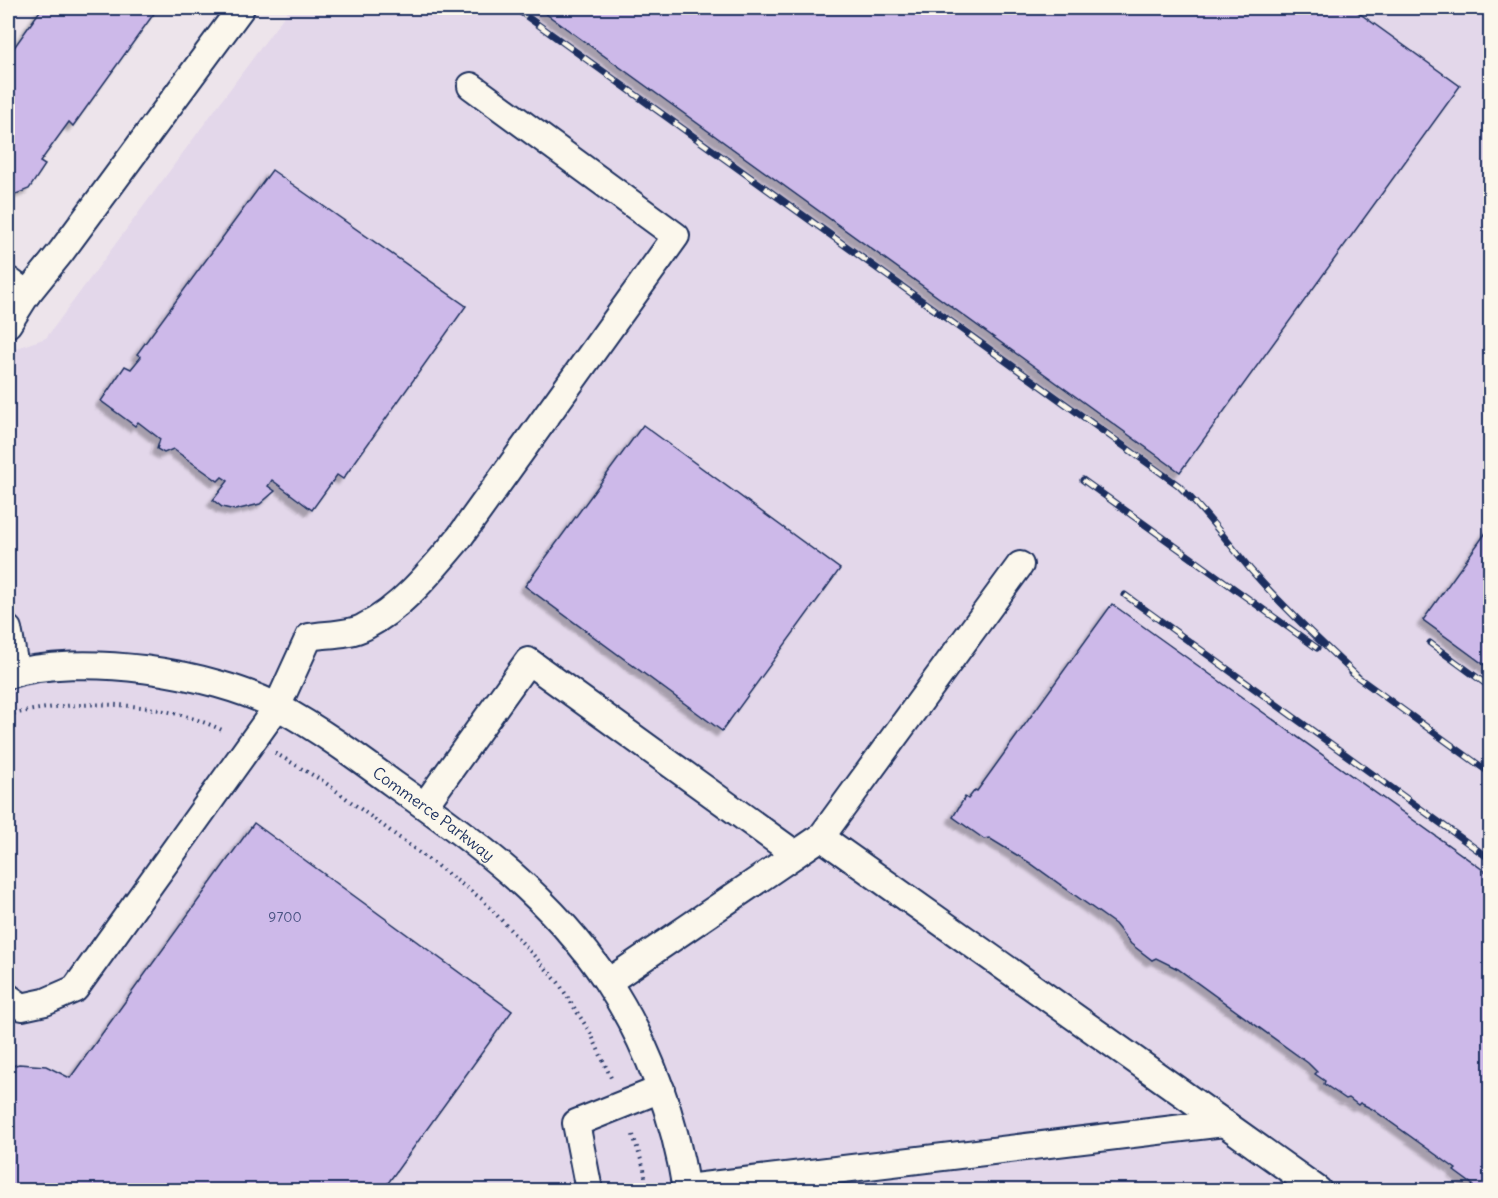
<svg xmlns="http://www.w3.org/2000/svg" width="1498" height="1198" font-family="Delius,sans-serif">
	<defs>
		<filter id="shadow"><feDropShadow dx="-5.5" dy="5.5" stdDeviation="1.5" flood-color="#0004"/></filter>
	</defs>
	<rect width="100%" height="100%" fill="#ede4eb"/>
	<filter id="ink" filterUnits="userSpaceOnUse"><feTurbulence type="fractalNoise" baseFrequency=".0167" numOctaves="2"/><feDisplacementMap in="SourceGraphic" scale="12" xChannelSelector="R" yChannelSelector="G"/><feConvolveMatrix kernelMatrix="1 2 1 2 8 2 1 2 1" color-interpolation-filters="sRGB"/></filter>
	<g filter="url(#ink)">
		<path fill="#e3d7ea" d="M290,8H1490V1190H8V351L46,338Z"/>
		<path fill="#cdb9e9" stroke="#1b2f5e" stroke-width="1.5" filter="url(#shadow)" d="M42,8H158L73,126L69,122L40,162L45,165L29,189L11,196L8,195V56Z
			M538,8H1352L1460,86L1180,472Z
			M272,170L466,306L343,479L337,475L312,510L272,480L268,486L275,491L260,504L235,510L222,507L213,500L228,481L222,477L218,481L173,449L164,453L157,449L160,439L138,422L135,426L101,401L125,366L131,369L141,357L137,354Z
			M643,425L840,569L722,731L525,586Z
			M1490,527V669L1423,620Z
			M1112,604L1490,875V1190H1475L1471,1188L1473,1185L1454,1171L1456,1169L1372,1109L1360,1103L1358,1105L1349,1098L1346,1099L1324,1084L1325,1081L1315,1074L1317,1072L1308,1063L1178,969L1156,958L1152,960L1131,944L1115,924L1030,863L989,838L984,839L953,817L965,797L968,799L975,790L977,791Z
			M254,823L512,1011L383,1190H8V1067L19,1064L46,1066L70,1078Z"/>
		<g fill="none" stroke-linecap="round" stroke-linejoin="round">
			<g stroke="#1b2f5e" stroke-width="30">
				<g id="minor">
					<path d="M8,280L27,294L8,324"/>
					<path d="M27,294L61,252L241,8"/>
					<path d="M8,629L16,672"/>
					<path id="s1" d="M8,675C80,652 211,672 278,707C319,729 357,757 395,785C475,841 553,899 607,981C648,1043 675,1118 686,1190"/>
					<path d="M425,805L528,661L795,854"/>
					<path d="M821,837L1020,565"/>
					<path d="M608,982L821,837L1224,1123"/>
					<path d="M8,997L22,1007L45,1002L75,989L277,707L309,637C325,634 350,635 364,627C402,608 432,570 459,538L676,236L471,86"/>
					<path d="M686,1188L1224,1123L1318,1190"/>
					<path d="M589,1190L576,1123L661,1089"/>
				</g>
			</g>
			<path stroke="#1b2f5e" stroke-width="4" stroke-dasharray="1.5 4.5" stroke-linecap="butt" d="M8,715C78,699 159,699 224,731
				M275,753L323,781L483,900L558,982L591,1034L612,1080
				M633,1135L644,1169L647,1190"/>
			<use href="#minor" stroke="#fbf7ec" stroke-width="26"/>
			<g stroke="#1b2f5e" stroke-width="7">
				<path id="rail" d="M515,8L1178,485C1205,511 1226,540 1250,569C1283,607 1321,642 1358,677
					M1083,480L1317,648
					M1125,595L1490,859
					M1430,643L1490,687
					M1352,673L1490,773"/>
			</g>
			<use href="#rail" stroke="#fbf7ec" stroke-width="4.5" stroke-dasharray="14" stroke-linecap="butt"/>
		</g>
	</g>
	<g text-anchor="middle" stroke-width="5" stroke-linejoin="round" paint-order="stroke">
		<g font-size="14" fill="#485281">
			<text x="285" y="922">9700</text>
		</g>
		<g font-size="16" fill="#1b2f5e" stroke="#fbf7ec">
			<text dy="6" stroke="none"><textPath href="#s1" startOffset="466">Commerce Parkway</textPath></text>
		</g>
	</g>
	<rect width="1498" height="1198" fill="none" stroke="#fbf7ec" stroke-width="30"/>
	<rect x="15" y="15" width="1468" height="1168" fill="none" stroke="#1b2f5e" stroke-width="2" filter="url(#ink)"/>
</svg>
